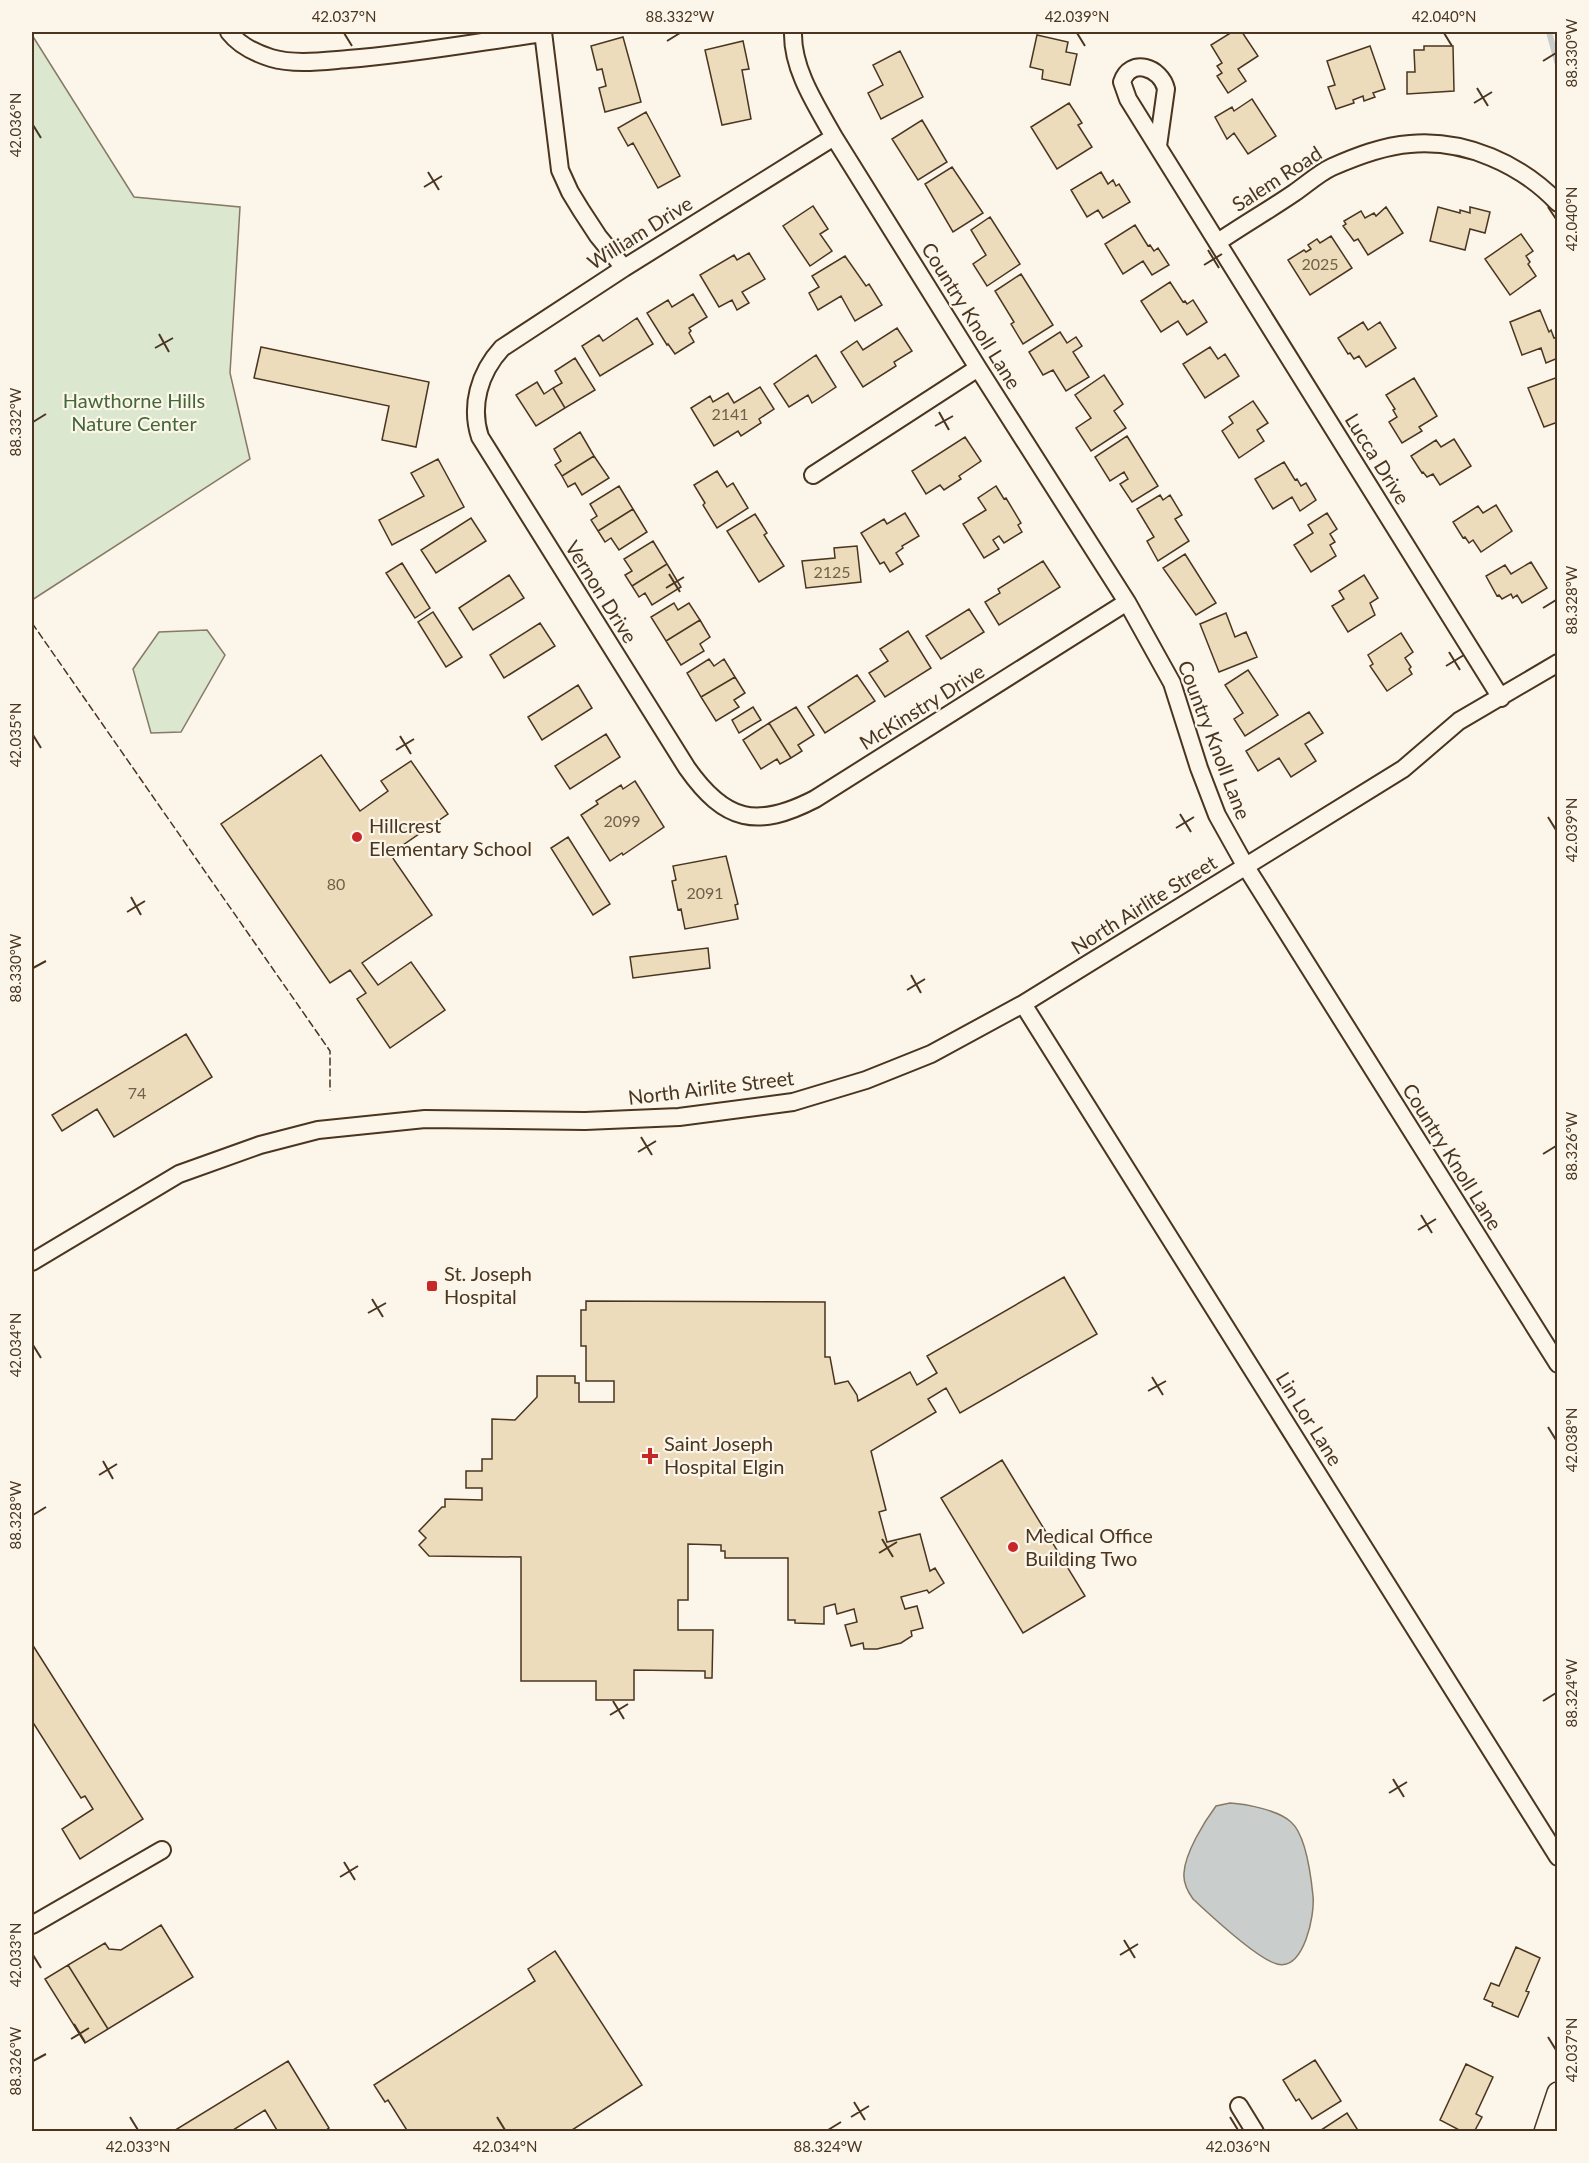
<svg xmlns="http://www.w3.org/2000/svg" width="1589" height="2163" font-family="Lato,sans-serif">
	<rect width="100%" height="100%" fill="#fbf6e9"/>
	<path fill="#dce7d0" stroke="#887966" stroke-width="1.5" d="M32,35L134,197L240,207L230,373L250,459L32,600Z
		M207,630L225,655L181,732L151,733L133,669L159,632Z"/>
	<path fill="#c9cecd" stroke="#887966" stroke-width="1.5" d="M1230,1803C1246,1804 1278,1810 1291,1822C1306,1835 1311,1876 1313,1896C1315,1915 1304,1971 1277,1964C1257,1959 1209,1914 1193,1899C1188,1892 1183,1883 1184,1873C1185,1853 1204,1822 1216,1806Z"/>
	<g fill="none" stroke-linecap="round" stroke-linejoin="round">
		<path stroke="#c9cecd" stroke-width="6" d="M1549,32L1558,65"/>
	</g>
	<path fill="#ecdcbc" stroke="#4a3520" stroke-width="1.5" d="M1232,32H1242L1258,56L1238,69L1246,81L1228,93L1217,76L1222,73L1217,66L1222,63L1211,45Z
		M1037,35L1068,42L1066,52L1077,54L1070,85L1042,79L1043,70L1030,67Z
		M623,37L641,102L605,112L599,88L606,86L602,69L597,70L591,46Z
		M743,41L749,69L742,70L751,119L722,125L705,50Z
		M1370,46L1385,89L1373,93L1375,97L1364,101L1363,96L1353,100L1354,103L1336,109L1328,87L1335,85L1327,61Z
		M1424,46H1453L1454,91L1407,94V72H1415L1414,50H1424Z
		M900,51L923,97L881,119L868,93L883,85L873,65Z
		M1252,99L1276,136L1248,154L1234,133L1227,139L1215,117L1232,107L1234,111Z
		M1069,103L1082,123L1078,125L1092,147L1057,169L1031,127Z
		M646,112L680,176L658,188L633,143L628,146L618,128Z
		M922,120L947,162L918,180L892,139Z
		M952,167L983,213L953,232L925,184Z
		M1101,172L1108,184L1113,180L1116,186L1119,184L1130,202L1103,218L1098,210L1087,217L1071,190Z
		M813,206L828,229L820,234L832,251L810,266L783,226Z
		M1386,207L1403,233L1368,255L1358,239L1354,241L1343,226L1346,224L1344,221L1361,211L1365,218L1374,213L1376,216Z
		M1438,207L1460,213V210L1470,213V207L1490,212L1485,233L1470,229L1465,250L1430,241Z
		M990,217L1020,264L987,286L973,264L986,255L971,230Z
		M1135,225L1148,246L1150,245L1154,251L1158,248L1169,265L1152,275L1143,261L1123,274L1105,244Z
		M1521,234L1533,251L1526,256L1530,262L1528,264L1536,276L1510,295L1485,259Z
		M1331,236L1352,268L1310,295L1288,260L1304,250L1306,252L1311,249L1308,245L1317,239L1320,243Z
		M749,253L765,279L742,292L749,303L737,310L732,300L719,307L700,275L734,255L737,260Z
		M845,256L866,286L869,284L882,305L855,321L841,296L818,310L809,293L819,287L812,276Z
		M1021,274L1053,325L1023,344L1011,324L1014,322L995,291Z
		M1170,282L1183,302L1185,301L1187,304L1193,300L1207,322L1187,335L1178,321L1161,332L1141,301Z
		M693,294L707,317L689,328L691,331L689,333L694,342L675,354L668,344L667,345L647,313L668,300L672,307Z
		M1540,310L1549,332L1551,330L1554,338L1558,337V358L1546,363L1541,348L1522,355L1510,322Z
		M637,318L653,344L600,376L582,346L599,335L603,341Z
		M1363,322L1368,330L1380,322L1396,348L1366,367L1359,356L1354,359L1350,353L1348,354L1338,338Z
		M897,328L912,351L894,362L896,366L863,387L841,352L857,341L863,350Z
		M1060,332L1067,343L1076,337L1082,346L1073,352L1089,377L1066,391L1053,370L1043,375L1029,352Z
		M261,347L429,382L416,447L382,440L389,406L254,378Z
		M1210,347L1218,359L1225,354L1239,376L1205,398L1183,364Z
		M816,355L836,387L812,403L808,395L789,407L774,384Z
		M575,358L595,390L565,408L553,388L562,383L555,371Z
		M1104,375L1123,404L1114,411L1126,428L1091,451L1076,428L1091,418L1075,395Z
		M1558,377V422L1544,427L1528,388Z
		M1414,378L1437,416L1419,427L1422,431L1402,443L1389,422L1397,417L1393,410L1395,409L1386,395Z
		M537,382L544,394L553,388L565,408L536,426L516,395Z
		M760,387L774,409L759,419L761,423L741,436L738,431L714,446L691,408L710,396L713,402L728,393L734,403Z
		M1253,401L1268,423L1257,430L1264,441L1239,458L1222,431L1233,423L1229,417Z
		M580,432L594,456L562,476L555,465L561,461L554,449Z
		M1127,436L1158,486L1132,502L1120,484L1128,479L1124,472L1110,481L1095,457Z
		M965,437L981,461L959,476L961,479L944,490L940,485L926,494L912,471Z
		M1454,439L1471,466L1440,485L1433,474L1427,477L1423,472L1422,473L1411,456L1436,440L1441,447Z
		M594,456L609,478L582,495L575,483L568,487L562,476Z
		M438,459L464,507L392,545L379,520L424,496L411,473Z
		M1284,462L1295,480L1297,479L1301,486L1306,483L1316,500L1300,511L1292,497L1273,509L1255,479Z
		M717,471L727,487L733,483L748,508L717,528L703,505L705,503L694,485Z
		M619,486L633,509L598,531L591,520L597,516L590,504Z
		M996,486L1004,499L1006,498L1021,523L1018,525L1022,532L1004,543L999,536L993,540L999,549L984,558L963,524L986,510L978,498Z
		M1160,495L1163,500L1170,495L1182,515L1175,519L1189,541L1158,561L1147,541L1154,537L1137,509Z
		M1496,505L1512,531L1481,552L1473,540L1469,543L1465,537L1463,538L1453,522L1478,506L1483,513Z
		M633,509L647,532L619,550L611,538L605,542L598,531Z
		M905,513L919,536L902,546L903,548L896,553L903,564L890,572L884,562L880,564L861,533L884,519L887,524Z
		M1327,513L1337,529L1330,534L1335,542L1330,545L1336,556L1311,572L1294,545L1313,533L1308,525Z
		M755,514L767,533L764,535L784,566L759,582L727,531Z
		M471,518L486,541L436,573L421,550Z
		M653,541L667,564L632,586L625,575L632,571L624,559Z
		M857,546L861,582L806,588L802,561L835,558L834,548Z
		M1185,554L1216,603L1196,615L1163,568Z
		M1043,561L1060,587L999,625L985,602L1000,593L998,589Z
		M1531,562L1547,588L1522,603L1517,595L1513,598L1511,594L1502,599L1499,595L1497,596L1486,576L1505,565L1511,574Z
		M402,563L430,608L415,618L386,573Z
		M667,564L681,587L652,605L645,593L639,597L632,586Z
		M509,575L524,598L473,630L459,608Z
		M1364,575L1378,598L1370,603L1375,615L1348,632L1332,606L1344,599L1339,591Z
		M674,603L678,610L689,603L700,620L666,641L651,617Z
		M969,609L984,632L941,659L926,636Z
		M433,612L462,657L446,667L418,622Z
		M1226,613L1235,637L1246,632L1257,657L1219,672L1200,624Z
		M700,620L710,637L700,644L704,651L681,665L666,641Z
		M540,623L555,646L504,678L490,655Z
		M908,631L931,668L885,697L869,673L888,661L880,649Z
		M1401,633L1413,652L1405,658L1411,667L1409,669L1412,674L1387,691L1370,666L1373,664L1368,655Z
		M709,659L714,666L724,659L735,677L701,697L687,673Z
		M1248,670L1278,715L1245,736L1234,719L1243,713L1225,685Z
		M857,675L875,701L825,733L808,707Z
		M735,677L745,693L734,700L739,707L716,721L701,697Z
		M578,685L592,708L542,740L528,717Z
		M753,707L761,720L739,733L732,720Z
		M796,707L814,735L798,745L802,751L791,758L769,723Z
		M1309,712L1323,733L1305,744L1316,761L1291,777L1279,758L1258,771L1246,751Z
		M769,723L791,758L780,764L777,759L761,769L743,740Z
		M606,734L620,757L570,789L555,766Z
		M321,755L360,811L388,791L381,781L411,761L448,814L390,854L432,915L362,963L378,985L411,962L445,1010L390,1048L357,999L366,993L350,970L330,983L221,824Z
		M635,781L664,827L623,855L622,853L610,861L581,815L598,804L596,801L621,785L623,789Z
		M568,837L610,904L593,915L551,848Z
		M726,856L738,904L735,905L738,919L685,929L681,909L678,910L672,881L676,880L673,866Z
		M708,948L710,968L633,978L630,957Z
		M186,1034L212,1077L114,1137L97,1109L62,1131L52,1115Z
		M1064,1277L1097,1334L960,1413L946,1388L928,1399L936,1412L871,1451L886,1510L879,1512L887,1542L920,1534L930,1571L935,1568L944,1583L929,1593L927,1590L901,1597L905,1609L917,1606L923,1628L911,1631L912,1636L901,1643L877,1649H864L863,1643L851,1646L845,1625L857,1622L854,1609L837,1614L835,1604L824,1607V1624L795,1623V1620H788V1558H725V1551H721V1545L688,1544V1600H678V1630H713L712,1678H705V1671L634,1670V1700H596V1681H521V1557L429,1556L419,1545L426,1538L419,1531L442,1507H445V1499L482,1500V1488H466V1471H482V1459H492V1419L515,1420L537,1397V1376H575V1383H579V1402H614V1381H586V1346H581V1310H586V1301L825,1302V1357H830L835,1384L848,1381L857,1395L858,1401L910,1372L917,1385L937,1373L927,1356Z
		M1002,1460L1085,1596L1023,1633L941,1498Z
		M32,1644L143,1819L80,1859L62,1829L93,1809L85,1796L81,1798L32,1721Z
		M161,1925L193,1977L108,2029L68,1965L105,1943L109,1949L121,1950Z
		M1516,1947L1540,1958L1526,1991L1529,1992L1518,2017L1492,2006L1493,2003L1484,1999L1491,1983L1499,1986Z
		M555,1951L642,2085L569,2132H408L388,2100L385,2102L374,2085L535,1981L528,1969Z
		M68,1965L108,2029L85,2043L45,1979Z
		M1315,2060L1341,2101L1312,2119L1299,2099L1296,2101L1283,2080Z
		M288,2061L329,2128L323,2132H278L265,2110L230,2132H172Z
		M1466,2064L1493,2077L1476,2114L1482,2117L1474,2132H1463L1440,2120Z
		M1347,2113L1359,2132H1318Z"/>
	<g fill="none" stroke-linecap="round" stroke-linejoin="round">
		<g stroke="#4a3520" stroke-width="20">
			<path id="minor" d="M229,32C239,45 255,53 271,58C295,65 323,61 348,59C413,54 478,42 543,33
				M543,32L560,170L570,192L581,210L598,236L624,268
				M793,32C792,69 816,105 834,137L978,368L1127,602L1172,683L1199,768L1217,815L1246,867L1558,1364
				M834,137L624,268L502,348C479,373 470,406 480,437L687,768C725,822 757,829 815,799L1127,602
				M1158,146L1166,89C1161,67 1130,57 1122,82L1128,99L1501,698
				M1218,242C1243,225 1269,210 1294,193C1307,184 1319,173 1332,167C1357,156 1383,146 1410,144C1465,139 1521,164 1558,203
				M813,475L978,368
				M1023,1004L1558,1857
				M32,1262L179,1174L260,1145L318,1130L425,1119L585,1121L679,1117L793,1102L866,1080L931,1054L1023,1004L1403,769L1459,721L1558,663
				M32,1925L162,1850
				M1239,2106L1255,2132"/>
		</g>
		<g stroke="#4a3520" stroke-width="24">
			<path id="tertiary" d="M1545,2132L1558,2093"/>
		</g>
		<use href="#minor" stroke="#fbf6e9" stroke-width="16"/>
		<use href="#tertiary" stroke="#fbf6e9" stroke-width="21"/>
		<path stroke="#4a3520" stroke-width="1.5" stroke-dasharray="8 3" stroke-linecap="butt" d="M32,623L330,1051V1091"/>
	</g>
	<path fill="none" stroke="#4a3520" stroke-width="2" d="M344,33L352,46M1077,33L1085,46M1444,33L1452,46M667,41L680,33M1543,61L1556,53M1477,88L1488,106M1474,103L1492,92M33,125L41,138M428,172L439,190M424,187L442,176M1548,207L1556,219M1208,250L1219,268M1204,265L1222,254M159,334L169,352M155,348L173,338M939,412L949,430M33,422L46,414M935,426L953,416M669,574L680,592M666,588L684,577M1543,608L1556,600M1449,652L1460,670M1446,666L1464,655M33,735L41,748M400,736L411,754M396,750L414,739M1180,814L1191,832M1548,817L1556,830M1176,828L1194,817M131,897L141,915M127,912L145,901M33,968L46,961M911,975L921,993M907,990L925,979M641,1137L652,1155M638,1152L656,1141M1543,1154L1556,1146M1421,1215L1432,1233M1418,1230L1436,1219M372,1299L383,1317M368,1313L386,1303M33,1345L41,1358M1152,1377L1163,1395M1148,1391L1166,1381M1548,1427L1556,1440M103,1461L113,1479M99,1475L117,1464M33,1515L46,1507M882,1539L893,1557M879,1553L897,1542M613,1701L624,1719M1543,1701L1556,1693M610,1715L628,1704M1393,1779L1404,1797M1389,1793L1407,1782M344,1862L355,1880M340,1877L358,1866M1124,1940L1135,1958M33,1955L41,1968M1120,1955L1138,1944M74,2024L85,2042M1548,2037L1556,2050M71,2039L89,2028M33,2061L46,2054M854,2102L865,2120M130,2117L138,2130M497,2117L505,2130M851,2117L869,2106M1230,2117L1238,2130M828,2130L841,2122"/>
	<g fill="#c62828" stroke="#fbf6e9" stroke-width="2">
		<circle cx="357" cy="837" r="6"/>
		<rect x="426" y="1280" width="12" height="12" rx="3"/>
		<path d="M647 1447h6v6h6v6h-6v6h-6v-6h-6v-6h6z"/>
		<circle cx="1013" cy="1547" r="6"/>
	</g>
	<g text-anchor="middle" stroke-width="4.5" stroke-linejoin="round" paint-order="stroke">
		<g font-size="16" fill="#725f47">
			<text x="1320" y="270">2025</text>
			<text x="730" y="420">2141</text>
			<text x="832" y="578">2125</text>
			<text x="622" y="827">2099</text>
			<text x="336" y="890">80</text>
			<text x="705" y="899">2091</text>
			<text x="137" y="1099">74</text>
		</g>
		<g font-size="20" fill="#4a3520" stroke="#fbf6e9">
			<text transform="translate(1277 179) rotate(-33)" y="7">Salem Road</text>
			<text transform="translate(640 233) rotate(-32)" y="7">William Drive</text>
			<text transform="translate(971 316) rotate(58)" y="7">Country Knoll Lane</text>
			<text transform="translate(1377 459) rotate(58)" y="7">Lucca Drive</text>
			<text transform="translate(601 592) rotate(58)" y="7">Vernon Drive</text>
			<text transform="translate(922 707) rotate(-32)" y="7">McKinstry Drive</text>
			<text transform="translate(1214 740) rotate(69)" y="7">Country Knoll Lane</text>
			<text transform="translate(1144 905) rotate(-32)" y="7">North Airlite Street</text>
			<text transform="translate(711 1088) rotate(-7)" y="7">North Airlite Street</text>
			<text transform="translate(1452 1157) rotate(58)" y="7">Country Knoll Lane</text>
			<text transform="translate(1309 1419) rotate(58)" y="7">Lin Lor Lane</text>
		</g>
		<g font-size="20" fill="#436837" stroke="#fbf6e9">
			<text x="134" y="408">Hawthorne Hills<tspan x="134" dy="23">Nature Center</tspan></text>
		</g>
		<g font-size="20" fill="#4a3520" stroke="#fbf6e9" text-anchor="start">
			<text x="369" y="833">Hillcrest<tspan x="369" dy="23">Elementary School</tspan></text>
			<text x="444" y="1281">St. Joseph<tspan x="444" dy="23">Hospital</tspan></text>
			<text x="664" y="1451">Saint Joseph<tspan x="664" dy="23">Hospital Elgin</tspan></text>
			<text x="1025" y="1543">Medical Office<tspan x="1025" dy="23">Building Two</tspan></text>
		</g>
	</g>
	<rect width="1589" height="2163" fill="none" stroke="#fbf6e9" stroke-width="66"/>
	<rect x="33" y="33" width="1523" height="2097" fill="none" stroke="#4a3520" stroke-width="2"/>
	<g font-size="15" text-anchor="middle" fill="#4a3520">
		<text x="344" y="22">42.037°N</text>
		<text x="680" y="22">88.332°W</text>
		<text x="1077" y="22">42.039°N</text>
		<text x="1444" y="22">42.040°N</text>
		<text transform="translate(1572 53) rotate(-90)" y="5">88.330°W</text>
		<text transform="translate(16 125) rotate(-90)" y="5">42.036°N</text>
		<text transform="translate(1572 219) rotate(-90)" y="5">42.040°N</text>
		<text transform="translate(16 422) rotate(-90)" y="5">88.332°W</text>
		<text transform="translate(1572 600) rotate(-90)" y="5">88.328°W</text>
		<text transform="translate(16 735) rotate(-90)" y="5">42.035°N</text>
		<text transform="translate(1572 830) rotate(-90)" y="5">42.039°N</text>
		<text transform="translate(16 968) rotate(-90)" y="5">88.330°W</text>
		<text transform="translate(1572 1146) rotate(-90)" y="5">88.326°W</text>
		<text transform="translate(16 1345) rotate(-90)" y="5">42.034°N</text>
		<text transform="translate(1572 1440) rotate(-90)" y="5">42.038°N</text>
		<text transform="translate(16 1515) rotate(-90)" y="5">88.328°W</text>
		<text transform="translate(1572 1693) rotate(-90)" y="5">88.324°W</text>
		<text transform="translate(16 1955) rotate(-90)" y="5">42.033°N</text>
		<text transform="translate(1572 2050) rotate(-90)" y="5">42.037°N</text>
		<text transform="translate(16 2061) rotate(-90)" y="5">88.326°W</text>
		<text x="138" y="2152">42.033°N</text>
		<text x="505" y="2152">42.034°N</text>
		<text x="828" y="2152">88.324°W</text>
		<text x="1238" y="2152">42.036°N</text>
	</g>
</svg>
